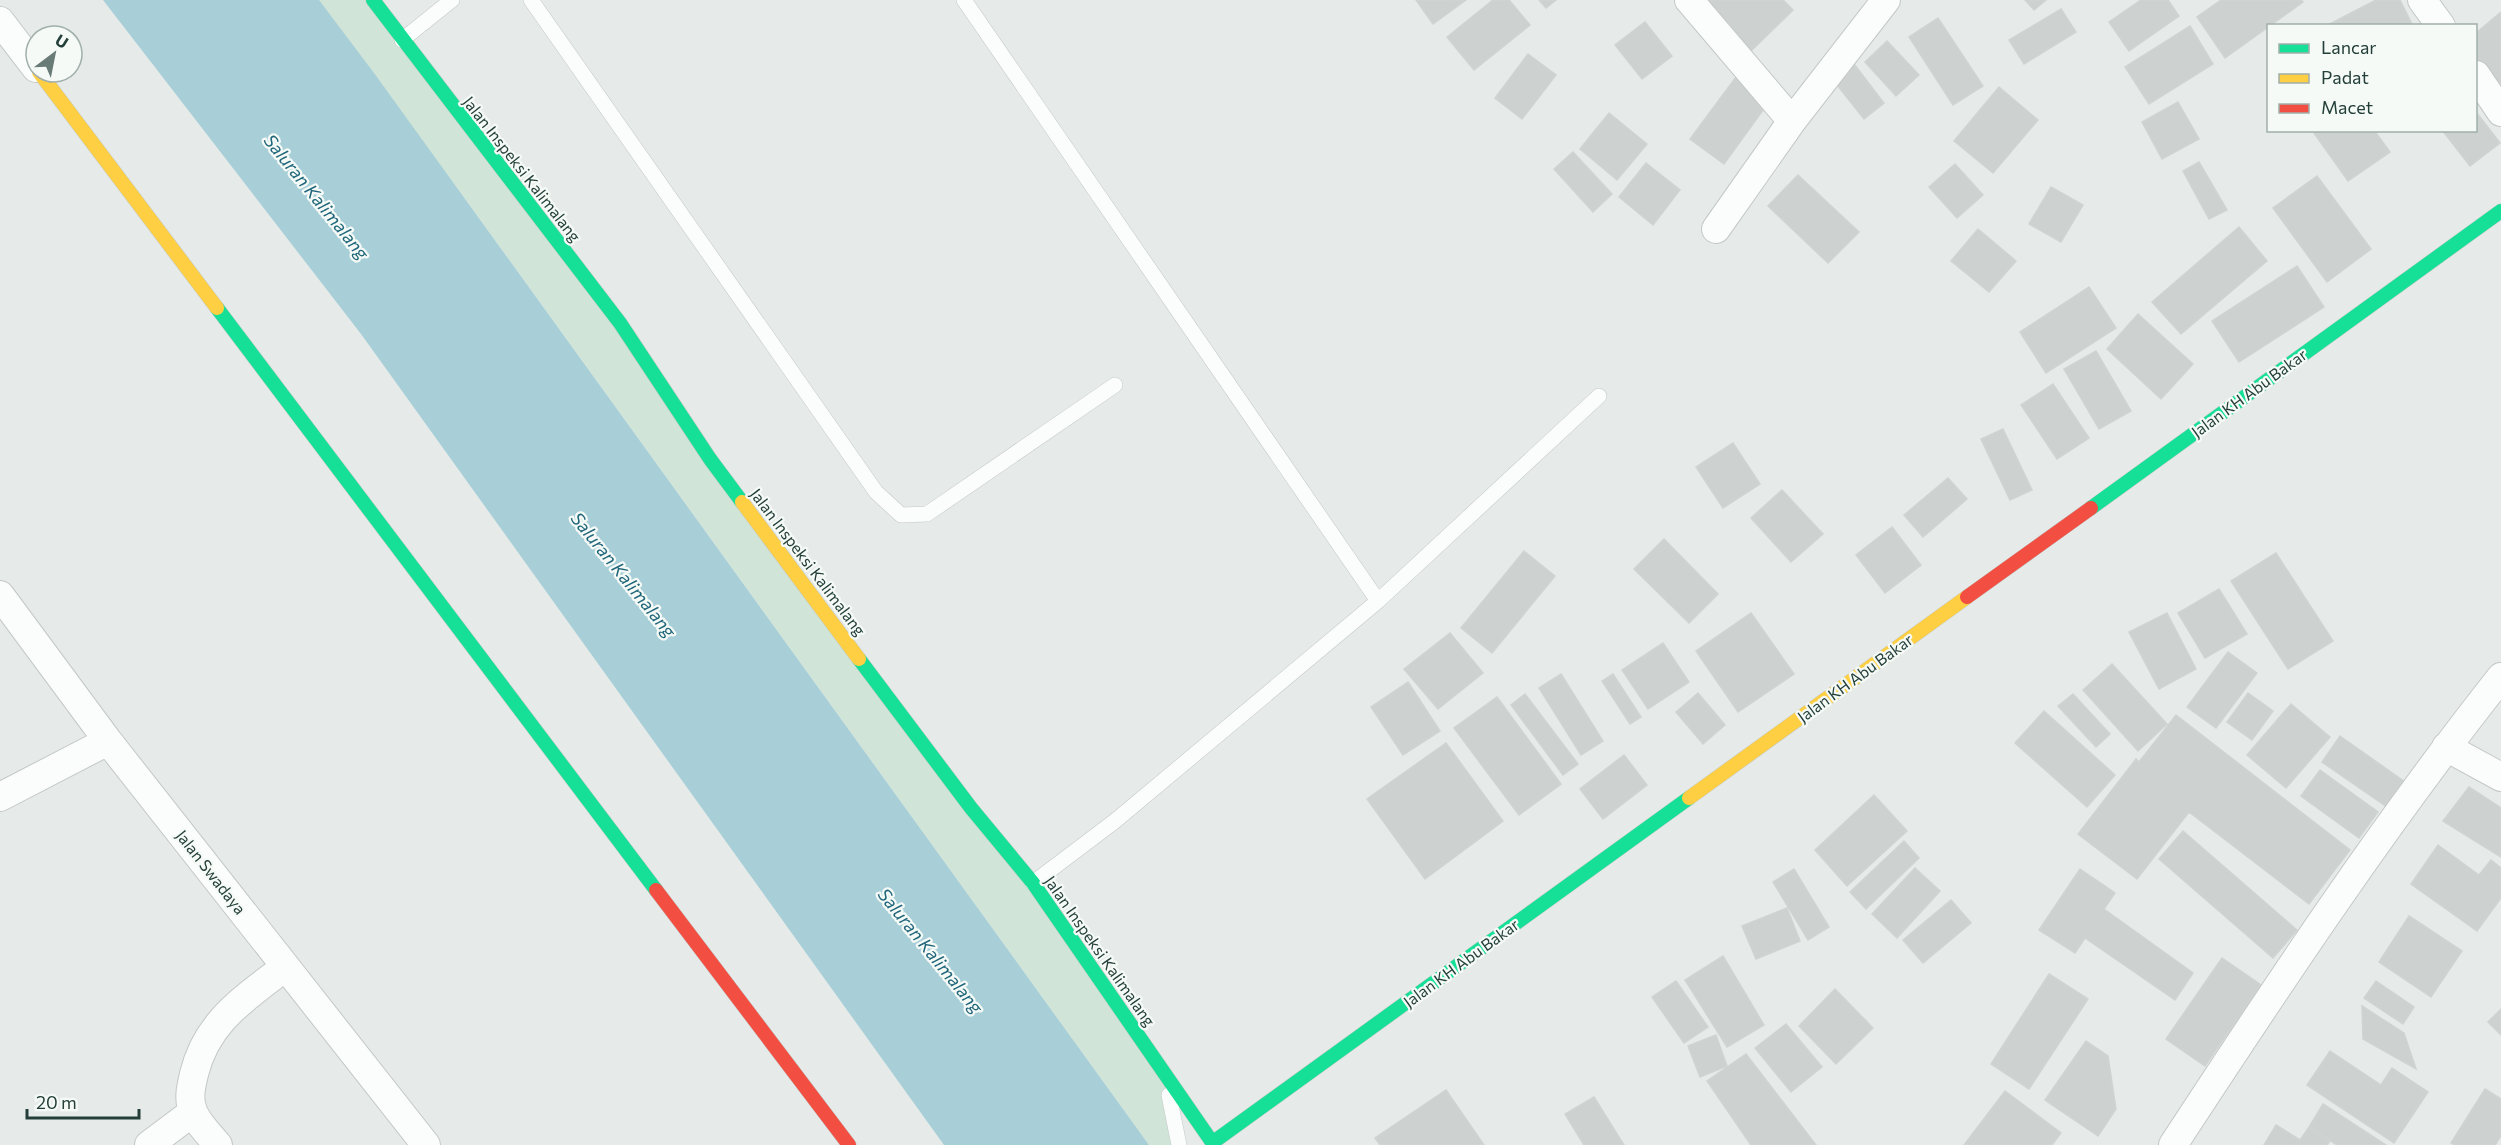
<svg xmlns="http://www.w3.org/2000/svg" width="2501" height="1145" font-family="Commissioner,sans-serif">
	<rect width="100%" height="100%" fill="#e6ebe9"/>
	<path fill="#d0e4d7" d="M315,0H373L1165,1074L1179,1145H1149L466,200Z"/>
	<path fill="#a8cfd8" d="M103,0H319L374,73L1149,1145H944L361,334Z"/>
	<path fill="#cdd2d0" stroke="#cfd4d2" stroke-width="1.5" d="M1416,0H1466L1433,24Z
		M1493,0H1509L1530,25L1474,70L1447,37Z
		M1539,0H1556L1546,8Z
		M1703,0H1783L1793,10L1751,51Z
		M2025,0H2046L2034,10Z
		M2141,0H2168L2179,16L2129,51L2109,22Z
		M2221,0H2301L2303,2L2225,58L2197,17Z
		M2376,0H2400L2413,26H2326Z
		M2061,9L2076,32L2024,64L2009,40Z
		M2501,12V95L2476,63V33Z
		M1938,18L1983,86L1953,105L1909,37Z
		M1645,22L1672,56L1642,79L1615,45Z
		M2190,26L2213,64L2149,104L2125,67Z
		M1887,41L1919,75L1896,96L1865,62Z
		M1528,54L1556,75L1522,119L1495,98Z
		M1854,64L1884,103L1864,119L1833,80Z
		M1736,77L1769,102L1724,164L1690,139Z
		M1999,87L2038,120L1993,173L1954,141Z
		M2178,102L2199,139L2162,159L2142,122Z
		M2476,112L2500,143L2470,166L2442,130H2476Z
		M1609,113L1647,144L1617,180L1580,149Z
		M2317,130H2374L2390,152L2348,181L2314,133Z
		M1573,152L1612,194L1593,212L1554,169Z
		M2199,162L2227,210L2209,219L2183,171Z
		M1646,163L1680,190L1653,225L1619,197Z
		M1955,164L1983,195L1957,218L1929,187Z
		M1798,175L1859,232L1828,263L1768,206Z
		M2317,176L2371,249L2327,282L2273,208Z
		M2051,187L2083,205L2061,242L2029,224Z
		M2239,227L2267,261L2181,334L2152,302Z
		M1978,229L2016,261L1989,292L1951,261Z
		M2297,266L2324,307L2239,362L2212,321Z
		M2089,287L2116,328L2046,373L2020,332Z
		M2138,314L2193,364L2161,399L2107,349Z
		M2096,351L2131,411L2099,429L2064,369Z
		M2053,384L2089,438L2057,459L2021,405Z
		M2003,429L2032,490L2010,500L1981,439Z
		M1733,443L1760,484L1723,508L1696,467Z
		M1948,478L1967,499L1923,537L1904,515Z
		M1782,490L1823,534L1791,562L1751,518Z
		M1892,527L1921,565L1885,593L1856,555Z
		M1664,539L1718,594L1689,623L1634,569Z
		M1524,551L1555,576L1492,653L1461,628Z
		M2276,553L2333,641L2288,669L2231,581Z
		M2219,589L2247,634L2205,658L2178,613Z
		M1751,613L1794,674L1738,712L1696,651Z
		M2167,613L2196,669L2159,689L2129,632Z
		M1450,633L1483,673L1438,709L1404,669Z
		M1663,643L1689,682L1648,709L1622,670Z
		M2228,652L2257,673L2216,728L2187,707Z
		M2112,664L2167,724L2138,751L2083,690Z
		M1561,674L1603,741L1581,755L1539,688Z
		M1613,674L1641,717L1630,724L1602,681Z
		M1408,682L1440,731L1403,755L1371,707Z
		M1698,693L1725,725L1703,744L1676,712Z
		M2248,693L2273,711L2252,740L2227,722Z
		M1525,694L1578,764L1563,775L1511,705Z
		M2073,694L2110,734L2096,747L2058,706Z
		M1497,697L1561,784L1519,815L1454,728Z
		M2291,704L2330,737L2286,788L2247,755Z
		M2044,711L2115,775L2087,807L2015,743Z
		M2176,715L2350,850L2309,904L2189,812L2137,879L2078,834L2136,759L2139,762Z
		M2340,736L2405,782L2387,807L2322,762Z
		M1446,743L1503,821L1425,879L1367,799Z
		M1624,755L1647,785L1603,819L1580,789Z
		M2320,770L2378,812L2359,838L2301,796Z
		M2469,787L2501,808V857L2443,821Z
		M1874,795L1907,831L1847,886L1815,850Z
		M2183,831L2297,930L2273,958L2159,859Z
		M1904,841L1919,858L1866,909L1850,892Z
		M2438,845L2479,875L2491,860L2501,868V898L2477,931L2411,884Z
		M1915,868L1940,891L1897,938L1872,914Z
		M1794,869L1829,927L1808,940L1773,882Z
		M2080,869L2115,893L2104,909L2193,973L2175,1000L2085,938L2075,953L2039,930Z
		M1951,900L1971,923L1923,963L1903,940Z
		M1787,908L1800,941L1756,959L1742,926Z
		M2409,916L2462,951L2431,997L2379,962Z
		M1723,956L1764,1025L1727,1047L1685,980Z
		M2222,958L2261,985L2205,1066L2166,1039Z
		M2049,974L2088,999L2029,1089L1991,1064Z
		M1676,981L1708,1027L1684,1043L1652,997Z
		M2376,981L2414,1007L2403,1024L2364,998Z
		M1835,989L1873,1028L1836,1064L1799,1026Z
		M2362,1006L2404,1033L2416,1069L2363,1039Z
		M2501,1009V1035L2488,1022Z
		M1786,1024L1822,1067L1791,1092L1755,1048Z
		M1716,1035L1727,1066L1700,1077L1688,1046Z
		M2086,1041L2108,1056L2116,1109L2098,1136L2045,1100Z
		M2330,1051L2381,1085L2392,1068L2428,1092L2394,1143L2307,1085Z
		M1746,1054L1816,1145H1751L1707,1081Z
		M2485,1089L2501,1099V1136L2495,1145H2455L2451,1143Z
		M1446,1090L1484,1145H1380L1375,1138Z
		M2005,1091L2061,1133L2052,1145H1964Z
		M1594,1097L1624,1145H1584L1565,1114Z
		M2323,1104L2386,1145H2337L2309,1127Z
		M2276,1125L2300,1140L2309,1127L2330,1141L2327,1145H2264Z"/>
	<g fill="none" stroke-linecap="round" stroke-linejoin="round">
		<g stroke="#c3c8c6" stroke-width="16">
			<path id="lane" d="M531,0L876,492L901,515L927,514L1115,385
				M964,0L1378,601
				M402,40L452,0
				M1033,883L1115,821L1378,601L1599,396
				M1169,1095L1179,1145"/>
		</g>
		<g stroke="#c3c8c6" stroke-width="30">
			<path id="street" d="M1689,0L1792,121
				M2422,0L2441,26
				M0,21L36,68
				M2476,75L2501,112
				M1716,229L1792,121L1886,0
				M0,595L108,741L426,1145
				M2446,747L2501,777
				M0,797L108,741
				M149,1145L193,1112
				M218,1145C210,1135 197,1123 193,1111C188,1099 191,1087 194,1074C207,1021 244,999 285,967
				M2173,1145C2277,986 2383,826 2501,677"/>
		</g>
		<g stroke="#c2c9c6" stroke-width="15">
			<path id="fast" d="M373,0L620,323L710,459L742,502
				M217,308L656,890
				M2091,508L2501,211
				M859,659L971,808L1033,883L1214,1145
				M1212,1143L1689,798"/>
		</g>
		<g stroke="#c2c9c6" stroke-width="15">
			<path id="slow" d="M39,72L217,308
				M742,502L859,659
				M1689,798L1967,597"/>
		</g>
		<g stroke="#c2c9c6" stroke-width="15">
			<path id="jam" d="M1967,597L2091,508
				M656,890L849,1145"/>
		</g>
		<use href="#lane" stroke="#fbfcfc" stroke-width="15"/>
		<use href="#street" stroke="#fbfcfc" stroke-width="28"/>
		<use href="#fast" stroke="#16e098" stroke-width="14"/>
		<use href="#slow" stroke="#ffcf43" stroke-width="14"/>
		<use href="#jam" stroke="#f24e42" stroke-width="14"/>
	</g>
	<g text-anchor="middle" stroke-width="4.5" stroke-linejoin="round" paint-order="stroke">
		<g font-size="16" fill="#243f39" stroke="#f5faf7">
			<text transform="translate(522 169) rotate(52)" y="6">Jalan Inspeksi Kalimalang</text>
			<text transform="translate(2249 393) rotate(-36)" y="6">Jalan KH Abu Bakar</text>
			<text transform="translate(808 562) rotate(53)" y="6">Jalan Inspeksi Kalimalang</text>
			<text transform="translate(1855 678) rotate(-36)" y="6">Jalan KH Abu Bakar</text>
			<text transform="translate(211 872) rotate(52)" y="6">Jalan Swadaya</text>
			<text transform="translate(1100 951) rotate(55)" y="6">Jalan Inspeksi Kalimalang</text>
			<text transform="translate(1461 963) rotate(-36)" y="6">Jalan KH Abu Bakar</text>
		</g>
		<g font-size="18" font-style="italic" fill="#1f667a" stroke="#f5faf7">
			<text transform="translate(316 197) rotate(51)" y="6">Saluran Kalimalang</text>
			<text transform="translate(623 575) rotate(51)" y="6">Saluran Kalimalang</text>
			<text transform="translate(930 951) rotate(51)" y="6">Saluran Kalimalang</text>
		</g>
	</g>
	<rect x="2267" y="24" width="210" height="108" fill="#f5faf7" stroke="#a1afab" stroke-width="1.5"/>
	<rect x="2279" y="44" width="30" height="9" fill="#16e098" stroke="#a1afab" stroke-width="1.5"/>
	<text x="2321" y="54" font-size="18" fill="#243f39">Lancar</text>
	<rect x="2279" y="74" width="30" height="9" fill="#ffcf43" stroke="#a1afab" stroke-width="1.5"/>
	<text x="2321" y="84" font-size="18" fill="#243f39">Padat</text>
	<rect x="2279" y="104" width="30" height="9" fill="#f24e42" stroke="#a1afab" stroke-width="1.5"/>
	<text x="2321" y="114" font-size="18" fill="#243f39">Macet</text>
	<g transform="translate(54 54) rotate(32)"><circle r="28" fill="#f5faf7" stroke="#a1afab" stroke-width="1.5"/>
	<path d="M0-4.5L10 22L0 15L-10 22Z" fill="#687b77"/>
	<text y="-9" font-size="16" font-weight="bold" text-anchor="middle" fill="#243f39">U</text>
	</g>
	<path d="M27 1109v9h112v-9" fill="none" stroke="#243f39" stroke-width="3"/>
	<text x="36" y="1109" font-size="18" fill="#243f39" stroke="#f5faf7" stroke-width="4.5" paint-order="stroke">20 m</text>
</svg>
